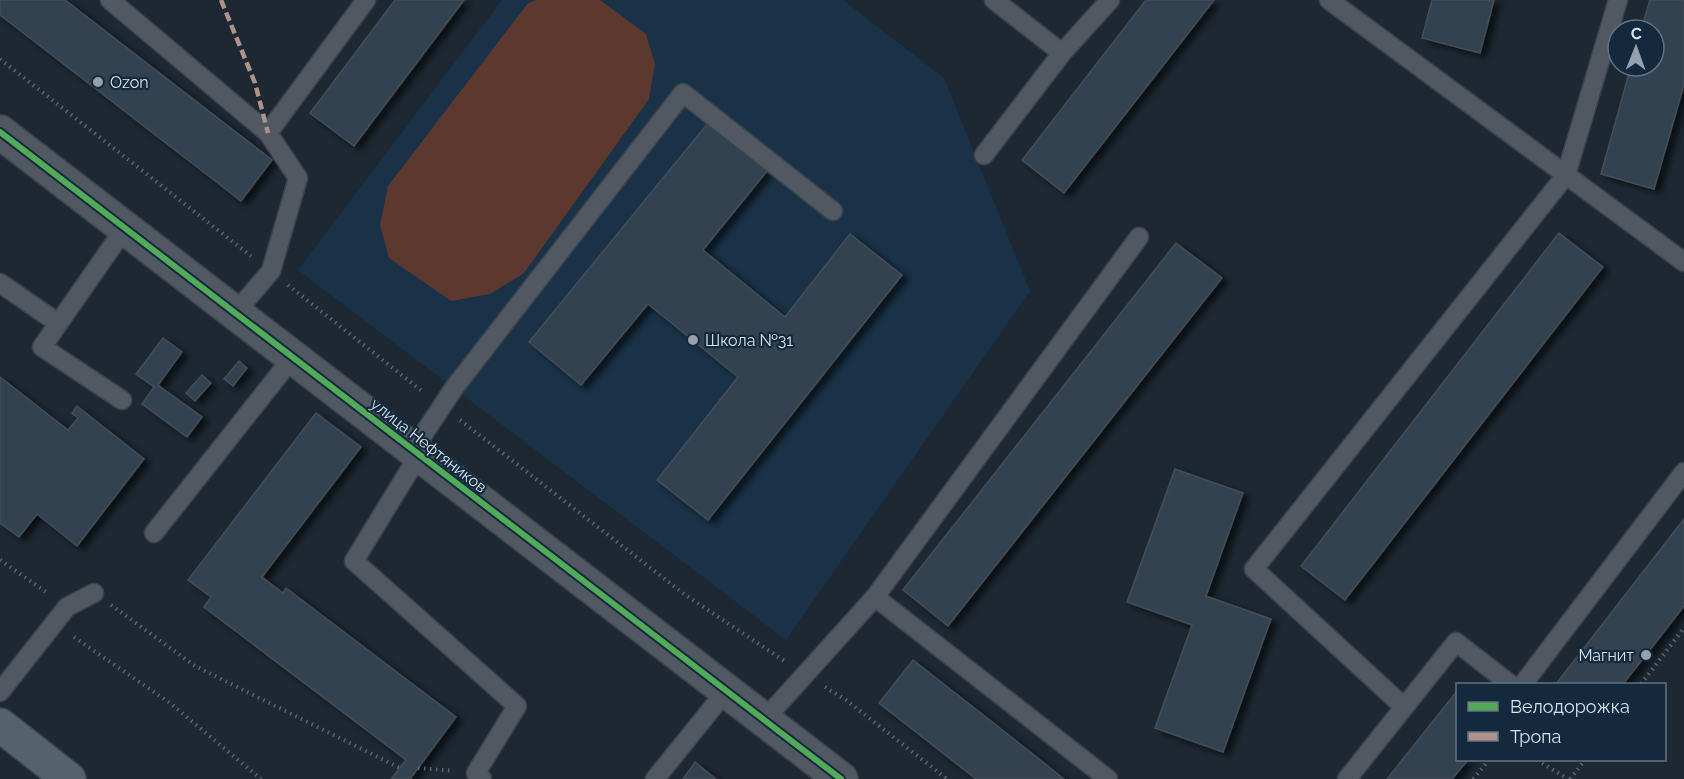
<svg xmlns="http://www.w3.org/2000/svg" width="1684" height="779" font-family="Raleway,sans-serif">
	<defs>
		<filter id="shadow"><feDropShadow dx="6" dy="4" stdDeviation="3" flood-color="#0009"/></filter>
	</defs>
	<rect width="100%" height="100%" fill="#1d2833"/>
	<path fill="#193247" d="M502,0H843L944,78L1030,291L786,640L298,270Z"/>
	<path fill="#5c382f" d="M536,0H600L646,34L655,64L649,99L524,273L490,294L451,301L389,258L380,225L388,186L528,3Z"/>
	<path fill="#324351" stroke="#444d56" stroke-width="1.5" filter="url(#shadow)" d="M0,0H65L272,160L241,201L0,15Z
		M395,0H464L354,146L310,113Z
		M1146,0H1214L1064,193L1022,160Z
		M1432,0H1494L1480,53L1422,38Z
		M1650,0H1684V85L1654,189L1601,174L1631,66H1654V30H1641Z
		M708,123L767,171L703,250L785,317L850,234L902,275L708,520L657,480L738,377L648,304L581,385L529,342Z
		M1559,233L1603,267L1345,600L1301,566Z
		M1176,243L1222,278L948,626L903,590Z
		M163,338L182,352L158,385L202,417L187,437L142,404L154,387L136,374Z
		M239,361L247,368L233,386L224,379Z
		M202,375L211,383L195,401L186,393Z
		M0,377L68,430L78,418L72,413L77,406L144,459L77,546L37,514L19,537L0,523Z
		M316,413L361,447L262,577L283,593L286,588L456,717L410,779H391L406,760L204,607L211,597L188,580Z
		M1175,469L1243,493L1206,596L1271,619L1223,752L1155,728L1192,625L1127,602Z
		M1684,519V606L1646,655L1623,684H1556Z
		M913,660L1005,732L1064,779H976L879,703Z
		M1458,690V760H1468L1452,779H1387Z
		M695,762L716,779H683Z"/>
	<g fill="none" stroke-linecap="round" stroke-linejoin="round">
		<g stroke="#3a434d" stroke-width="21">
			<path id="lane" d="M110,0L268,133L366,0
				M1329,0L1684,262
				M1062,53L1110,0
				M984,155L1062,53L994,0
				M0,283L58,323
				M235,313L271,271L298,178L268,133
				M122,400L42,347L125,228
				M413,450L454,388L683,93L833,211
				M423,457L409,471L354,561L517,706L476,773L482,779
				M154,533L293,357
				M875,597L1139,237
				M1523,684L1684,472
				M0,692L67,607L94,593
				M1404,707L1254,569L1566,175L1618,0
				M764,720L875,597L1108,779
				M655,779L726,691
				M1347,779L1456,642L1510,684"/>
		</g>
		<g stroke="#3a434d" stroke-width="36">
			<path id="street" d="M0,132L841,779"/>
		</g>
		<g stroke="#3a434d" stroke-width="36">
			<path id="highway" d="M0,725L69,779"/>
		</g>
		<path stroke="#5e666d" stroke-width="4" stroke-dasharray="1.5 4.5" stroke-linecap="butt" d="M0,59L251,256
			M288,285L423,392
			M460,420L684,594L786,662
			M0,560L49,594
			M111,605L195,666L400,768
			M74,637L170,703L261,779
			M1641,684L1684,628
			M825,687L846,700L947,779
			M1537,760L1568,779
			M418,768L454,771
			M1473,779L1489,760
			M1570,779L1585,760"/>
		<use href="#lane" stroke="#505861" stroke-width="18"/>
		<use href="#street" stroke="#505861" stroke-width="33"/>
		<use href="#highway" stroke="#54626e" stroke-width="33"/>
		<path stroke="#af9288" stroke-width="4.5" stroke-dasharray="9 4.5" stroke-linecap="butt" d="M221,0L255,83L268,133"/>
		<g stroke="#14293c" stroke-width="10">
			<path id="cycleway" d="M0,132L841,779"/>
		</g>
		<use href="#cycleway" stroke="#51ab58" stroke-width="6"/>
	</g>
	<g fill="#95a2ad" stroke="#14293c" stroke-width="2">
		<circle cx="98" cy="82" r="6"/>
		<circle cx="693" cy="340" r="6"/>
		<circle cx="1646" cy="655" r="6"/>
	</g>
	<g text-anchor="middle" stroke-width="4.5" stroke-linejoin="round" paint-order="stroke">
		<g font-size="16" fill="#d6e3ef" stroke="#14293c" text-anchor="start">
			<text x="110" y="88">Ozon</text>
			<text x="705" y="346">Школа №31</text>
			<text x="1634" y="661" text-anchor="end">Магнит</text>
		</g>
		<g font-size="16" fill="#d6e3ef" stroke="#14293c">
			<text transform="translate(429 445) rotate(38)" y="6">улица Нефтяников</text>
		</g>
	</g>
	<rect x="1456" y="683" width="210" height="78" fill="#14293c" stroke="#627384" stroke-width="1.5"/>
	<rect x="1468" y="702" width="30" height="9" fill="#51ab58" stroke="#627384" stroke-width="1.5"/>
	<text x="1510" y="713" font-size="18" fill="#d6e3ef">Велодорожка</text>
	<rect x="1468" y="732" width="30" height="9" fill="#af9288" stroke="#627384" stroke-width="1.5"/>
	<text x="1510" y="743" font-size="18" fill="#d6e3ef">Тропа</text>
	<g transform="translate(1636 48) rotate(1)"><circle r="28" fill="#14293c" stroke="#627384" stroke-width="1.5"/>
	<path d="M0-4.5L10 22L0 15L-10 22Z" fill="#95a2ad"/>
	<text y="-9" font-size="16" font-weight="bold" text-anchor="middle" fill="#d6e3ef">С</text>
	</g>
</svg>
